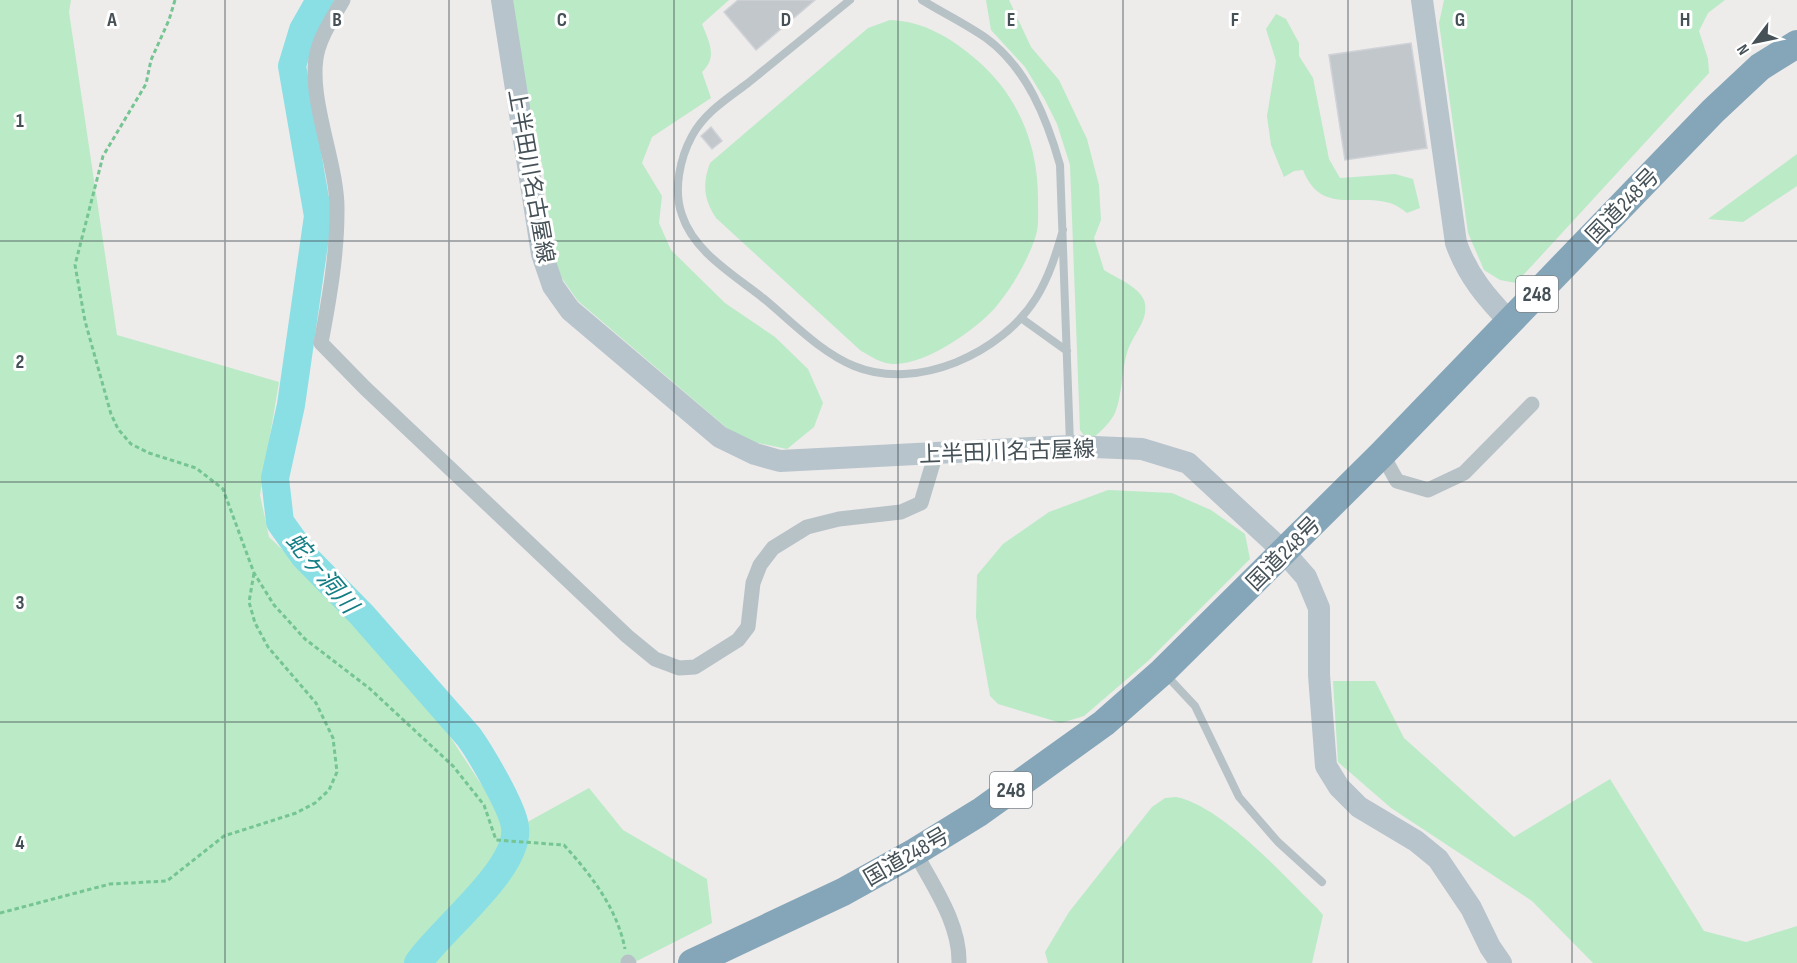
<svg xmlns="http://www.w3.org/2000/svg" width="1797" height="963" font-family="'Sofia Sans Condensed','Noto Sans JP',sans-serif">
	<rect width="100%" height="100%" fill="#eeebeb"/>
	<path fill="#bbeac6" d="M0,0H71L69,12L117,335L279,382L260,495L269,537L335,600L428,703L481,784L522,825L589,788L623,830L707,879L712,923L633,963H0Z
		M511,0H729L702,24C709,42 718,57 702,72L711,98L652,137L642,163L662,196L659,223L671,250L725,303L775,337L808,369L823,403L814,427L787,449L748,441L728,429L578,301L559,274L553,257L543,168L529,111Z
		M986,0H1009L1031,47L1059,80L1087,139L1099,185L1101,220L1094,238L1104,270C1116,278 1138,286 1144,300C1150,318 1135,332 1129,347C1121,366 1123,397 1114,415C1108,425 1098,435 1088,441L1080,430L1070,165L1057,124L1045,100L1025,67L991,30Z
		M1444,0H1725L1708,13L1699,31L1708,59L1709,73L1516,283L1500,280L1484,270L1468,233L1439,23Z
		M1276,14L1286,19L1299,43V56L1313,78L1329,159L1340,178L1395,174L1413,179L1420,208L1407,213C1402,209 1396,205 1390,203C1355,193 1321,215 1303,170L1294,171L1284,177L1271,145L1267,116L1276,61L1266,29Z
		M890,20C924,21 953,39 978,61C1020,98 1039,148 1038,203C1038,213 1039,226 1036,235C1029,258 1014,284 999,303C980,328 919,371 886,363C877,361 869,355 861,351L716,218C704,199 702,185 710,163L868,28Z
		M1797,154V186L1743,222L1708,219Z
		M1108,490L1172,493L1211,510L1245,534L1250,559L1148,661L1084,716L1061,723L998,704L990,696L976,617L977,575L1003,544L1049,512Z
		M1333,681H1375L1404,738L1514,837L1610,779L1704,931L1746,942L1797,926V963H1593L1532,901L1391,808L1338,762Z
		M1176,797C1222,806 1283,875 1317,908L1323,915L1312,963H1048L1045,952L1069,912L1152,807L1165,798Z"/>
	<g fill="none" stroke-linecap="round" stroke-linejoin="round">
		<path stroke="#8adfe5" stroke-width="28" d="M320,0L303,30L292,66L318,216L291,405L275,478L280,522L305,557L362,615L469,737C481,754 513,808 515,827C521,868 440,930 418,963"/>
	</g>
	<path fill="#c2c7cb" stroke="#cfd2d7" stroke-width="1.5" d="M738,0H815L756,50L724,12Z
		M1411,43L1427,148L1345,160L1329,55Z
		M711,127L722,141L712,149L701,136Z"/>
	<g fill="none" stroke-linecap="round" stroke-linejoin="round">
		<path stroke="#75c593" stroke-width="3" stroke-dasharray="4.5 3" stroke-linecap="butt" d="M175,0L169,20L151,60L146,84L103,156L75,265L85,321L111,414L118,429L131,444L149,453L196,468L223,489L254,573L274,605L305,639L369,688L453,766L484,805L496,840L564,845C591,875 617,908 625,949
			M0,913L110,884L167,881L224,836L296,813L315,803L329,790L337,772L333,738L316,703L268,647L255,623L249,602L254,573"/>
		<path stroke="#b7c2c7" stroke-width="8" d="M850,0C816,28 782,55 748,83C728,98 704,113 692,136C680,158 673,190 682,215C694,252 734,275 763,298C791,321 820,352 854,366C917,392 1002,353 1036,298C1049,277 1056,254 1063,230
			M922,0C943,13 966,24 986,38C1027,68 1047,119 1060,165L1070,444
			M1021,318L1067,351
			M1166,675L1195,706L1239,797L1278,842L1322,882"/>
		<path stroke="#b7c2c7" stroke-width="15" d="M343,0C334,16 323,31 318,49C305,94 338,162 337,211C337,256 329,300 321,343L365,388L627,636L655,659L679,668L695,667L738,640L748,627L753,583L760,565L773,548L807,527L839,519L901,512L921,503L936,453
			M1382,454L1397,481L1428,490L1464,473L1532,404
			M915,852C933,886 960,923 959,963
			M628,962L629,963"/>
		<path stroke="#b7c4cc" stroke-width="22" d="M502,0L542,254L553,286L570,310L720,437L755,454L780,461L1070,446L1142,449L1188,463L1284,552L1306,577L1319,608V675L1326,766L1339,787L1359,807L1416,841L1438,859L1471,908L1490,947L1501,963
			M1422,0L1456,243C1468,276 1486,297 1510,322"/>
		<path stroke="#85a5b8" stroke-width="28" d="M692,963L843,892L915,852L980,812L1104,723L1162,672L1382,454L1713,111L1760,67L1797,44"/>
	</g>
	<path fill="none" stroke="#455157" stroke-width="1.5" stroke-opacity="0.55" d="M225,0V963M449,0V963M674,0V963M898,0V963M1123,0V963M1348,0V963M1572,0V963M0,241H1797M0,482H1797M0,722H1797"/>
	<g text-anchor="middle" stroke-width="6" stroke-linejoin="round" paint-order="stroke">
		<g fill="#fff" stroke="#7d8589" stroke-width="1.5">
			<rect x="1516" y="276" width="42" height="36" rx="4.5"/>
			<rect x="990" y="772" width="42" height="36" rx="4.5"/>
		</g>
		<g font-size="21" font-weight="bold" fill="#455157">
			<text x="1537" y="301">248</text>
			<text x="1011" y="797">248</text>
		</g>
		<g font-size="22" fill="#455157" stroke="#fff">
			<text transform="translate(532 176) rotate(80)" y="8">上半田川名古屋線</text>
			<text transform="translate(1622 205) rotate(-46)" y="8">国道248号</text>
			<text transform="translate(1007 451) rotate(-2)" y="8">上半田川名古屋線</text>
			<text transform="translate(1283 553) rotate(-45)" y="8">国道248号</text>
			<text transform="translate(906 856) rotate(-30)" y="8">国道248号</text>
		</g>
		<g font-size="24" font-style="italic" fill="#147e85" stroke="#fff">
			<text transform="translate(322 573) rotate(50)" y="8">蛇ヶ洞川</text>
		</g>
	</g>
	<g font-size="20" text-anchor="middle" font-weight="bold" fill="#455157" stroke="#fff" stroke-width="6" stroke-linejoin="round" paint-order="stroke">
		<text x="112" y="26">A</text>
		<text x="337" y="26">B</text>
		<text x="562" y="26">C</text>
		<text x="786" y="26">D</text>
		<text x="1011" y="26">E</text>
		<text x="1235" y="26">F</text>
		<text x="1460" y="26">G</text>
		<text x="1685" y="26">H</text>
		<text x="20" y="127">1</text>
		<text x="20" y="368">2</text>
		<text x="20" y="609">3</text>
		<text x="20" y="849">4</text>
	</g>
	<g transform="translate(1755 42) rotate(238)" stroke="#ffffff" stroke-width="4.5" paint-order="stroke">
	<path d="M0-4.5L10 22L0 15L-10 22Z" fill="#455157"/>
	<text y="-9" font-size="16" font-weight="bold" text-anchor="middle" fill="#455157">N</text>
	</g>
</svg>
